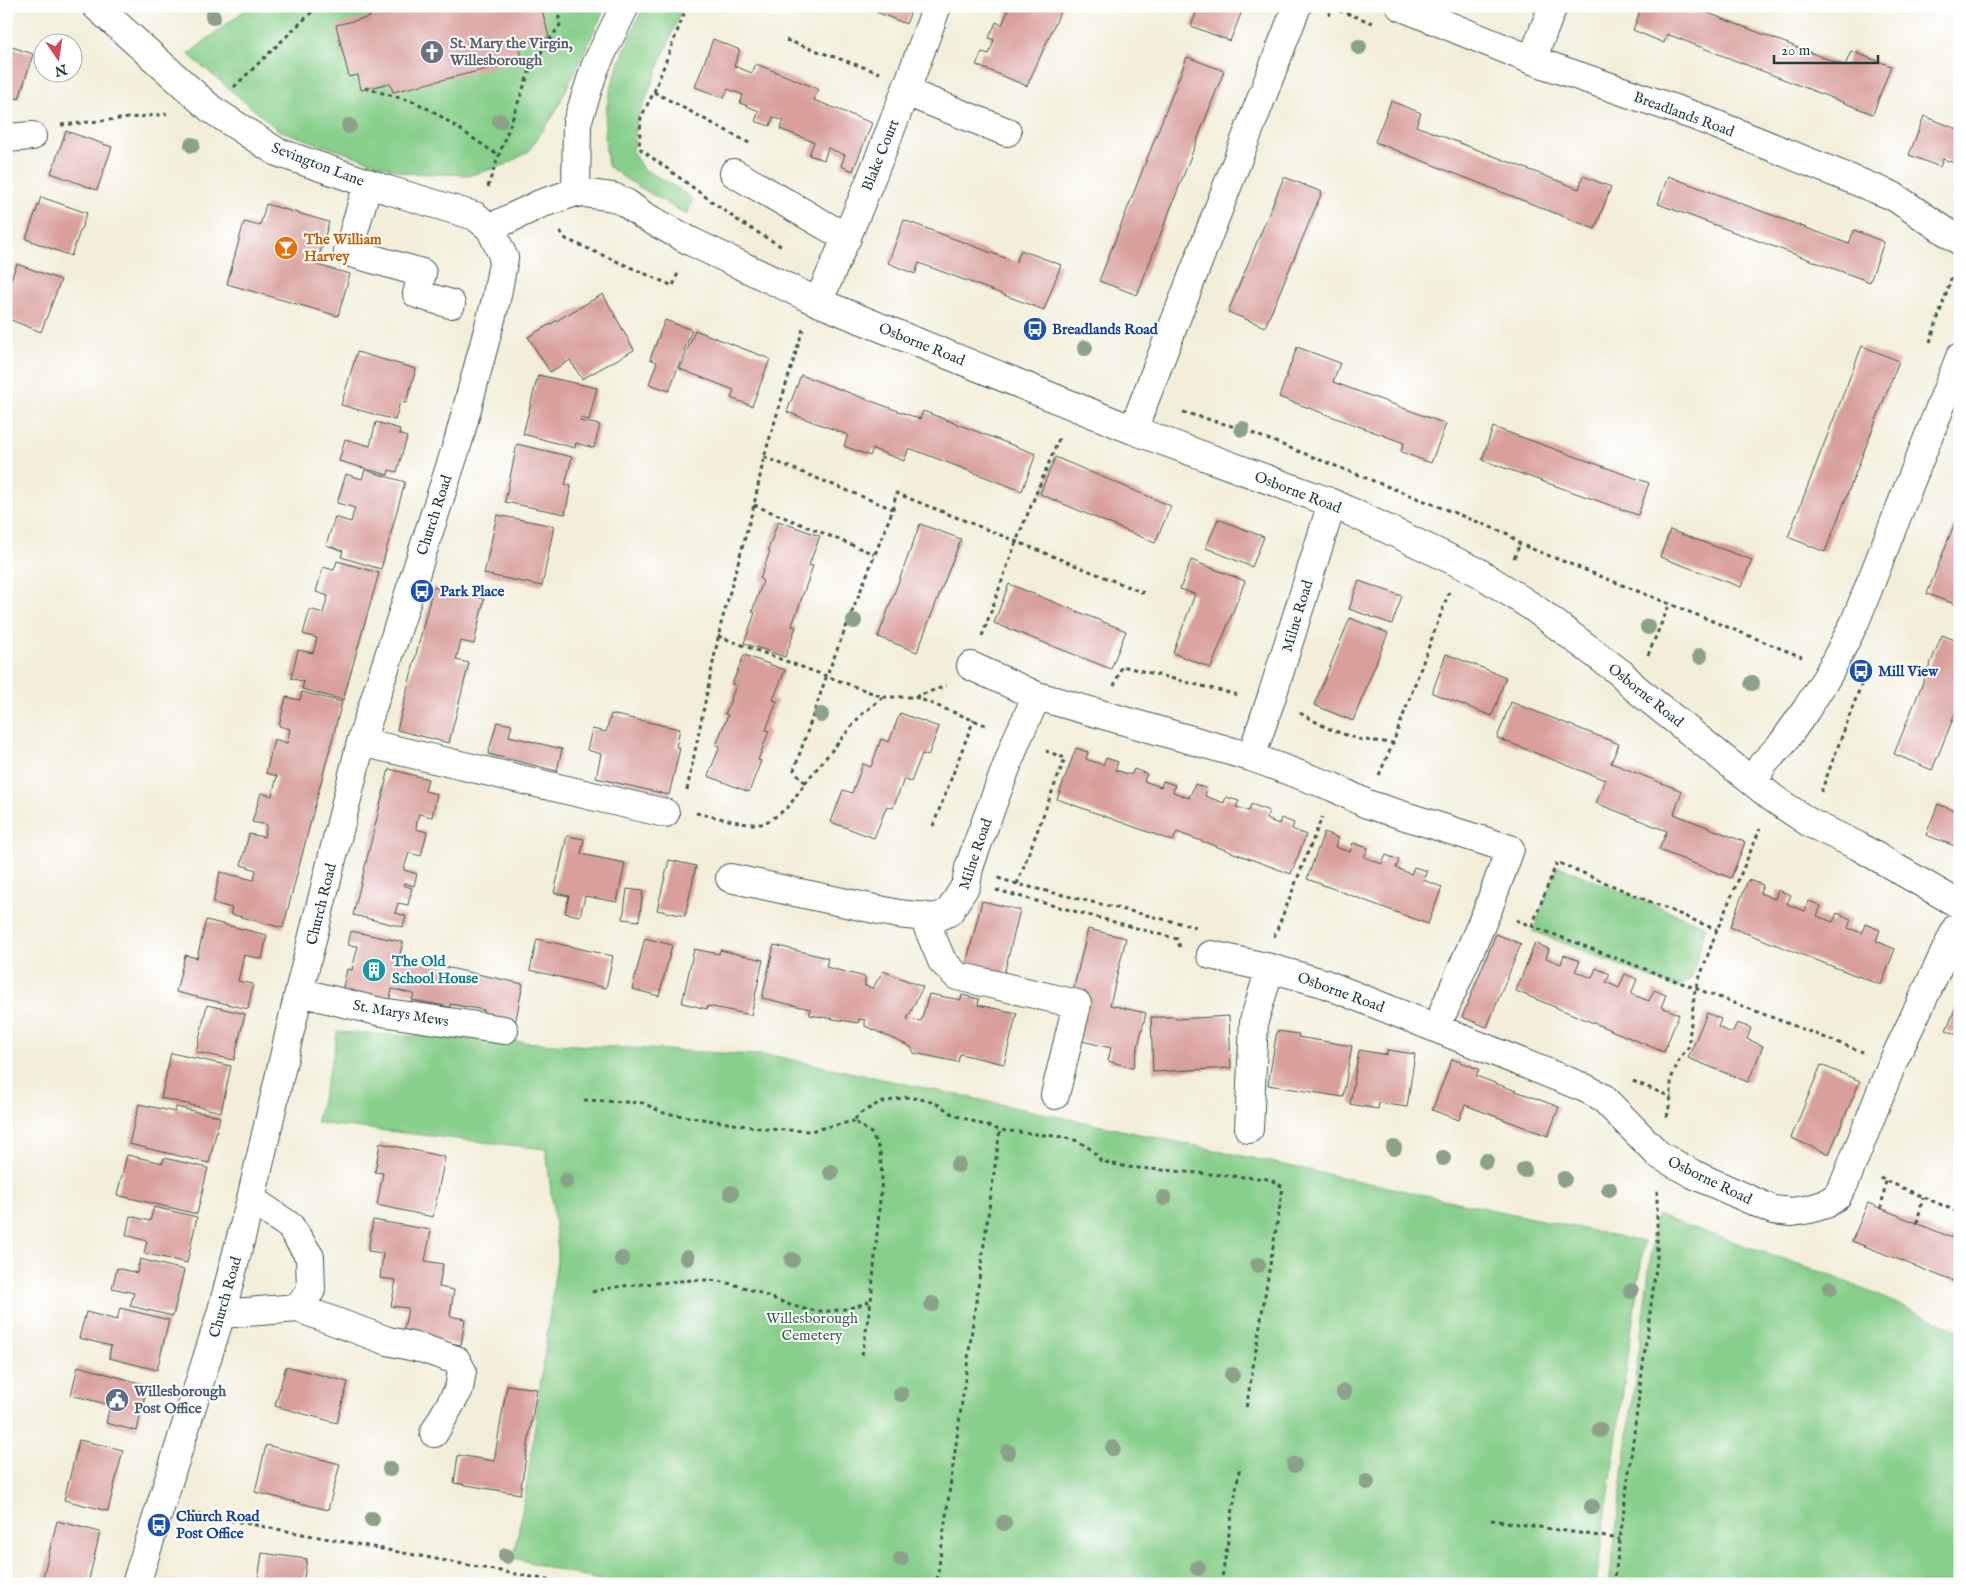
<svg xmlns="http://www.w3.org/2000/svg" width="1966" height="1590" font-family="'IM FELL English',serif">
	<rect width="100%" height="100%" fill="#fff"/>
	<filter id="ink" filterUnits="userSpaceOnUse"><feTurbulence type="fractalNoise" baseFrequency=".02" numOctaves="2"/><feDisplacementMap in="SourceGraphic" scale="10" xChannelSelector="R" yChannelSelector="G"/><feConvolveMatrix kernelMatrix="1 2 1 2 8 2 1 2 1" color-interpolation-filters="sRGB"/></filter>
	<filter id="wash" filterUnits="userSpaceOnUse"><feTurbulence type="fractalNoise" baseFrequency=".0096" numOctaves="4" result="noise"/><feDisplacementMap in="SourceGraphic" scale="20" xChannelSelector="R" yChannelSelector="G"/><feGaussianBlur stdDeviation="1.12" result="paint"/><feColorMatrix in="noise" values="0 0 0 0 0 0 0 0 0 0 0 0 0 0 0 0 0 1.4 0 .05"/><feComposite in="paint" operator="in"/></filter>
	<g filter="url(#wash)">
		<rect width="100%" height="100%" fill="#f2eed9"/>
		<path fill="#87cf8a" stroke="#53865f" d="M250,6H606L555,113L528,152L505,165L471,175L405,173L278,130L188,54Z
			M643,6H683L636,124L633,153L643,169L671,184L693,199L687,215L626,179L608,166C607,155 605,145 605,135C603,90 627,47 643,6Z
			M1558,866L1706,926L1692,978L1677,988L1533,931Z
			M337,1032L775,1056L1644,1242L1596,1584H622L585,1577L514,1558L528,1477L558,1252L546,1149L316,1123L334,1052Z
			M1656,1215L1830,1275L1960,1331V1584H1609Z"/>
		<g id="blocks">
			<path fill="#d89f9b" d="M367,6H541L549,37L518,44L523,60L393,92L390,83L361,90L358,75L349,77L336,25L370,17Z
				M862,6H913L906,24Z
				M1003,6H1063L1027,86L976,65L982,52L989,54L994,40L989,38L996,22L1002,25L1008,11L1002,8Z
				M1199,6H1244L1230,41L1191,26Z
				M1642,6H1690L1845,66L1851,51L1891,66L1873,114L1667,34L1664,43L1633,30Z
				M713,39L740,50L734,66L752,73L756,64L789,77L818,89L814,100L872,123L853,171L841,166L845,155L828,148L824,160L809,155L814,142L780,129L784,121L773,117L770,126L755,121L759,111L740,103L743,95L728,89L724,98L695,87Z
				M6,45L33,54L19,99L6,95Z
				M1187,57L1224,71L1137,295L1099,281Z
				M1391,101L1421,113L1416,126L1579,189L1583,176L1611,187L1595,229L1375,142Z
				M1924,116L1960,130V165L1943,159L1940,167L1909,155Z
				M66,131L112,147L97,190L51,173Z
				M1668,176L1849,244L1854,230L1884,242L1870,282L1658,204Z
				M1284,177L1322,192L1265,327L1228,312Z
				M41,197L87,213L71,256L26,239Z
				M266,204L329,222L317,265L350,274L338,316L227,284L244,222L260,226Z
				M904,220L1016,262L1021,250L1061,265L1044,310L919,263L915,274L888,263Z
				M17,264L61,280L41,332L6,318V291Z
				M603,294L634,350L582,379L570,360L550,372L528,337Z
				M665,320L692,330L669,391L649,384L657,362L650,359Z
				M695,330L770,359L752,406L731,398L734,390L680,369Z
				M1862,346L1899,361L1825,552L1788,537Z
				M1297,347L1340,363L1333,382L1446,424L1431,463L1401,452L1404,443L1279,397Z
				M357,352L416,369L406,403L400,402L395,420L341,405Z
				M538,375L597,388L589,420L581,418L580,421L600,425L594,448L576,443L575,448L523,434Z
				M801,375L920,419L923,411L1036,454L1022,491L909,448L904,461L873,449L870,456L844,446L848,435L787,412Z
				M376,422L400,429L399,434L407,437L397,472L389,470L388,475L339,461L345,439L370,446Z
				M1493,427L1649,483L1638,515L1482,460Z
				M517,444L572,457L565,485L571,486L565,514L505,502Z
				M1055,457L1171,506L1155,543L1040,494Z
				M365,470L405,482L381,569L341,557L343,551L326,545L335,517L351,522L353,514L355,508L337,503L346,474L362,479Z
				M1960,509V606L1927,594Z
				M497,515L554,526L542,586L484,574Z
				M1218,519L1264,537L1252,567L1206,548Z
				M778,521L820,536L809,565L813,566L792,626L796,627L785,657L744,643L755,613L752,612L763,581L760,579L770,551L768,550Z
				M920,524L961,539L917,652L878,637Z
				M1670,530L1752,560L1741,587L1660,557Z
				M1191,560L1245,581L1211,668L1173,653L1195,594L1180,589Z
				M337,561L379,573L343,700L302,689L304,682L291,678L298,650L313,653L317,638L303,634L310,609L323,613L328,596L316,592L323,567L334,570Z
				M1359,581L1402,596L1392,624L1349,609Z
				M1009,584L1126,631L1111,669L994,623Z
				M433,587L484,599L474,644L461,641L456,660L469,663L449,743L397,730Z
				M1350,618L1388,633L1353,721L1314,705Z
				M1942,635L1960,642V702L1932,770L1894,754Z
				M1446,654L1506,677L1492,716L1432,693Z
				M744,655L785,670L773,700L777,701L766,730L769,731L758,760L761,761L749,792L708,776L720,746L716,745L728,715L725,714L736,686L732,684Z
				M302,692L342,702L283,928L230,914L232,908L213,903L220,872L254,880L256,870L241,865L249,834L264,837L267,825L252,822L261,793L272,796L277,776L266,773L274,739L287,743L290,729L279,726L286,697L300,700Z
				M1511,702L1619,744L1611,763L1682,791L1674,814L1745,842L1731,878L1659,850L1667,831L1596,803L1605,780L1497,738Z
				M900,713L939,727L928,756L922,754L911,782L904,779L893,808L887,806L874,838L831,822L843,790L852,793L863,764L871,767L881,739L889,742Z
				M611,714L680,729L676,747L680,748L669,795L596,778L601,754L587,750L592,729L606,732Z
				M497,722L512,725L509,736L562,749L557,771L488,754Z
				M1076,748L1088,752L1086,759L1103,765L1106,758L1118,762L1115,770L1131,775L1134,769L1147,774L1144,781L1161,787L1163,781L1175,785L1173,792L1189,798L1195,784L1207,789L1205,796L1224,803L1226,797L1239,801L1236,807L1249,811L1251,804L1269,811L1266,819L1279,824L1281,818L1294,823L1292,829L1306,835L1291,874L1177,832L1173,841L1057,799Z
				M389,769L428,779L425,791L437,794L432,817L419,814L417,821L416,829L427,832L421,856L409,853L405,865L404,870L417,874L414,886L404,883L403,885L412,888L408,905L398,903L395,913L406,916L403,927L353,915Z
				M1938,804L1960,813V848L1926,835Z
				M1324,832L1338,838L1335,847L1350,852L1353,843L1368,848L1364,857L1382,864L1386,855L1399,860L1396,868L1411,874L1414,867L1427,871L1423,880L1442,887L1428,924L1307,879Z
				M567,836L584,839L581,854L625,863L617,902L585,896L580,916L565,913L569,896L554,893Z
				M669,860L696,866L685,916L657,910Z
				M1748,880L1763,885L1760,893L1775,899L1778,890L1791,895L1787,904L1805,911L1809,901L1821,906L1817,916L1833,922L1837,913L1851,919L1848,928L1862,933L1865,924L1880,930L1876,941L1895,949L1881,985L1730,927Z
				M627,889L643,891L639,921L623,919Z
				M982,901L1020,910L1003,978L965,968Z
				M206,920L267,935L262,959L244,955L238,981L253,984L248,1009L176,992L185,955L197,958Z
				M1088,929L1126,938L1110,1005L1146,1013L1133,1068L1108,1061L1111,1048L1078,1040L1072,995Z
				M351,931L403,942L399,957L523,984L515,1024L482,1019L484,1010L450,1004V1007L412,1000L414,994L392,989L388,1007L341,996L347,969L352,970L358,946L348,945Z
				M1496,934L1521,944L1487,1027L1462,1017Z
				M645,938L672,945L659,996L632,989Z
				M537,939L613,956L606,988L530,970Z
				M1535,943L1549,949L1546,958L1561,964L1564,955L1580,961L1575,971L1592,978L1596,968L1610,974L1606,982L1619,988L1625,974L1637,979L1631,994L1649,1001L1654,990L1666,995L1661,1007L1679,1014L1664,1052L1516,991Z
				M774,945L828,958L826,967L865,977V986L873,988L883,971L923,987L907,1019L921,1021L929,994L961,1000L962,995L979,999L978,1005L1017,1013L1004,1064L960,1054L958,1062L914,1053L911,1047L865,1026V1020L859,1019L858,1023L810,1015V1009L762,998Z
				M694,949L719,954L720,950L763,960L751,1015L708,1006L707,1009L682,1003Z
				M1960,998V1036L1946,1030Z
				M207,1005L245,1014L234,1060L196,1052Z
				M1707,1013L1721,1019L1718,1027L1732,1033L1737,1023L1751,1028L1747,1039L1763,1046L1748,1082L1688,1058Z
				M1229,1016L1231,1068L1153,1072L1151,1017H1176V1019Z
				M1277,1031L1299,1034L1298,1037L1352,1046L1343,1097L1268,1085Z
				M1359,1050L1387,1055V1050L1415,1054L1407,1107L1379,1103L1378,1109L1350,1104Z
				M171,1053L231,1066L221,1112L161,1098Z
				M1452,1059L1479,1069L1476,1076L1559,1107L1548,1136L1465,1105L1459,1120L1432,1110Z
				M1821,1065L1860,1081L1829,1154L1791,1138Z
				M139,1104L175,1112L176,1107L220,1117L209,1163L129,1144Z
				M380,1143L445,1157L433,1217L377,1205L383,1173L375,1172Z
				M127,1155L163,1163L164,1158L208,1168L197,1214L117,1195Z
				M1868,1203L1960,1241V1284L1852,1241Z
				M154,1207L197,1217L187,1263L144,1253L147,1241L126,1235L130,1216L150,1221Z
				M373,1220L431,1230L425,1261L443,1264L439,1287L454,1290L450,1316L465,1319L461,1345L403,1334L408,1308L391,1306L396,1280L380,1278L383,1253L368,1251Z
				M140,1259L184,1270L173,1316L130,1306L134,1293L112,1288L117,1268L137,1273Z
				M120,1308L169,1320L157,1370L109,1358L111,1346L79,1338L86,1312L117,1320Z
				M78,1366L147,1385L137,1431L106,1423L110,1405L71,1395Z
				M286,1366L348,1382L337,1423L275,1406Z
				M507,1385L537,1389L520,1494L454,1483L458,1455L494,1461Z
				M79,1440L123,1450L108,1511L64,1500Z
				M266,1445L340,1464L328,1510L255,1492Z
				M57,1521L100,1532L88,1584H51L42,1581Z
				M262,1553L307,1559L303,1584H275L258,1580Z"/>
		</g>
	</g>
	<g filter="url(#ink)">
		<use href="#blocks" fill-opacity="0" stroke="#3f584d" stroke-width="1"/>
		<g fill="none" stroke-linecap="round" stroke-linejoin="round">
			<g stroke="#3f584d" stroke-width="30">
				<path id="minor" d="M96,6L211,109L277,152L388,190L475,216L490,228L504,258L496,300L458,442L361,742L299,992L251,1199L221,1314L136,1584
					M1400,6L1532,60L1695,116L1893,196L1960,241
					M1532,60L1553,6
					M906,92L1007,132
					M6,138L32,136
					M734,173L847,238
					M368,183L348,252L422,273L417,294L451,304
					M576,192L613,197L626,203L644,216L692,242L818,302L1133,430L1332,503L1478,572L1534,608L1622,674L1634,687L1774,799L1810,823L1858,846L1960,905
					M490,228L540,204L576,192L577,123L595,67L625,6
					M818,302C862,205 901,106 937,6
					M1133,430L1297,6
					M971,666L1037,696L1251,757L1333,787L1367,804L1510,849L1488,909L1444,1010
					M361,742L665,813
					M1251,757L1272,696L1332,503
					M1755,783L1762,765L1782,744L1806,710L1828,675L1855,622L1960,357
					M730,878L898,914L936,918L949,912L966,885L969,868L977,845L1017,739L1037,696
					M923,916L942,961L957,976L1077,1004L1055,1095
					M1211,955L1270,968L1323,983L1585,1088L1602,1097L1659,1155L1693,1174L1773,1210L1792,1212L1810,1209L1826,1204L1837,1196L1845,1182L1892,1064L1957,927L1960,926
					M299,992L381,1012L504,1030
					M1249,1129L1254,1021L1270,968
					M298,1308L388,1341L424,1349L456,1360L462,1371L459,1389L434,1433
					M221,1314L298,1308L311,1290L310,1257L290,1226L251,1199"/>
			</g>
			<path stroke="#3f584d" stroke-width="3" stroke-dasharray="4 4" stroke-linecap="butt" d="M687,6L654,92L641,117L639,148L740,222L784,248
				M1329,16L1332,8L1373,23
				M786,40L880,73
				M234,87L318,6
				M365,88L415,102L436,113L499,156
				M654,92L751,144
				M61,125L167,114
				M488,187L490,180L531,67L560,25L557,6
				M560,231L566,239L673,286L679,270
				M1930,342L1951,279L1959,273
				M1183,412L1242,429L1508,534L1520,544L1802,657
				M764,457L893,509
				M754,505L874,554
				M1514,558L1520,544
				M718,636L883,697H914L946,686
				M982,636L1016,542L1060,436
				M1648,655L1670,603
				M1114,686L1122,666L1238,695
				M915,697L988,726
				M1300,713L1327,728L1357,739L1393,743
				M1379,775L1393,743L1449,592
				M805,783L794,770L827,675L893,509L896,493L1144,593
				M687,790L721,624L754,505L764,457L803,329
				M1821,792L1861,685
				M696,813L747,824H763L778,815L789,806L805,783L861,715L883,697
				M933,826L974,719
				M998,878L1017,884L1196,927
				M1017,884L1065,758L1046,751
				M996,890L1177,939L1180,947
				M1516,920L1863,1052
				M1532,926L1557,862L1717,930
				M1274,937L1322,817
				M1633,1081L1671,1097
				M584,1100L643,1103L664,1113L766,1129L810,1131L854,1121
				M1667,1117L1671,1097V1079L1680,1058L1688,1048L1695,990L1717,930L1760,829
				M1880,1178L1960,1213
				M1881,1209L1886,1180
				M1917,1223L1923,1197
				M1953,1238L1960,1205
				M592,1292C615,1286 632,1285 656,1283C677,1282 696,1278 717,1281C780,1291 802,1329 870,1301
				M862,1355L871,1301L882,1178L880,1151L871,1133L854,1121L859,1114L879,1103L906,1097L926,1100L939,1105L954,1115L1000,1130L1063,1137L1078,1141L1092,1150L1101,1161L1127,1167L1269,1179L1283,1187L1246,1409
				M191,1513L569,1584
				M1491,1520L1620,1539
				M937,1580L1000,1130
				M1221,1584L1240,1465
				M1614,1584L1657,1260V1190"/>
			<use href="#minor" stroke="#fff" stroke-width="28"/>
		</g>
		<g fill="#8ca18a">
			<circle cx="213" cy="17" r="8"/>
			<circle cx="1359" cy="47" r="8"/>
			<circle cx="500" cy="121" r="8"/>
			<circle cx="349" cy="126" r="8"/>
			<circle cx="192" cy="145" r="8"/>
			<circle cx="1085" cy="348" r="8"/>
			<circle cx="1242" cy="429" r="8"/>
			<circle cx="854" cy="621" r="8"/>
			<circle cx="1648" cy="627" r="8"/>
			<circle cx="1700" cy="656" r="8"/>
			<circle cx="1752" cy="683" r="8"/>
			<circle cx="821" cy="715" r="8"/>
			<circle cx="1394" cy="1148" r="8"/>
			<circle cx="1443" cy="1158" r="8"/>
			<circle cx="1486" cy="1161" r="8"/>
			<circle cx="958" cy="1165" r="8"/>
			<circle cx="1524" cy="1170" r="8"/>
			<circle cx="831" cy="1172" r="8"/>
			<circle cx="1564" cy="1179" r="8"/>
			<circle cx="566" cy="1181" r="8"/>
			<circle cx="1609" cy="1189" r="8"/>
			<circle cx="731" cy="1193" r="8"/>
			<circle cx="1164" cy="1198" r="8"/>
			<circle cx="687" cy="1258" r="8"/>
			<circle cx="622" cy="1259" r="8"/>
			<circle cx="792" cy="1260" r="8"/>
			<circle cx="1258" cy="1265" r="8"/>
			<circle cx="1830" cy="1288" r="8"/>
			<circle cx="1631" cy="1291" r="8"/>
			<circle cx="932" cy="1304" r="8"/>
			<circle cx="1232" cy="1375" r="8"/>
			<circle cx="1344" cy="1392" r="8"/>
			<circle cx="901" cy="1394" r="8"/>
			<circle cx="1600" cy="1430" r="8"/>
			<circle cx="1113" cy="1448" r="8"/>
			<circle cx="1008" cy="1452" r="8"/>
			<circle cx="1294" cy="1465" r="8"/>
			<circle cx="390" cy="1469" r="8"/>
			<circle cx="1367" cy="1482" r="8"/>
			<circle cx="1592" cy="1507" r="8"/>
			<circle cx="372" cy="1519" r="8"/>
			<circle cx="1004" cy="1523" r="8"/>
			<circle cx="506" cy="1556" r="8"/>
			<circle cx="901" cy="1559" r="8"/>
			<circle cx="1198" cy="1568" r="8"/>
		</g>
	</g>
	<defs>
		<g id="church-disc" transform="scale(1.25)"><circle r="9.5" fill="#6b7280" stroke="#fff"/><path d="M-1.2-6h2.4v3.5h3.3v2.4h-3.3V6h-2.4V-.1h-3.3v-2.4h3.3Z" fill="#fff"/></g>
		<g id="bar-disc" transform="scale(1.25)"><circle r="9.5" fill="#e8710a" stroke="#fff"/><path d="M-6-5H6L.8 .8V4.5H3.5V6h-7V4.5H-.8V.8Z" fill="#fff"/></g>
		<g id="bus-disc" transform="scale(1.25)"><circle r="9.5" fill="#1a4fb4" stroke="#fff"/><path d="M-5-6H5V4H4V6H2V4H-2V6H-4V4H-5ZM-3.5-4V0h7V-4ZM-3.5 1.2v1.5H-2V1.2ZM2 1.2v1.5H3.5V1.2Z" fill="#fff"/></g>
		<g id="building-disc" transform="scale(1.25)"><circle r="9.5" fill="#0f9aa8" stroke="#fff"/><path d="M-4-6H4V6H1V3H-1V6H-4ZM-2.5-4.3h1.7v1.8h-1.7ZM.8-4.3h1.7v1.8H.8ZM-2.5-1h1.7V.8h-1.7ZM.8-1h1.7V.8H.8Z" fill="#fff"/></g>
		<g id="civic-disc" transform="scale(1.25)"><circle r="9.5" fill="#5c6f8a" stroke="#fff"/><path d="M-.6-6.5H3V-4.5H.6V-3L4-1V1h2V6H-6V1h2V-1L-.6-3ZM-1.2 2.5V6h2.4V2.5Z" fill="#fff"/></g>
	</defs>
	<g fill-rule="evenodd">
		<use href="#church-disc" x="432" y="52"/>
		<use href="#bar-disc" x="286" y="248"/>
		<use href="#bus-disc" x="1035" y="329"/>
		<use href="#bus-disc" x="422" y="591"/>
		<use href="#bus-disc" x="1861" y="671"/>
		<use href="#building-disc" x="374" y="970"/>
		<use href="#civic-disc" x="117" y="1400"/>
		<use href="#bus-disc" x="159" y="1525"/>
	</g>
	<g text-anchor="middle" stroke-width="4" stroke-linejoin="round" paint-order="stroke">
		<g font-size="15" font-weight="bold" fill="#5b616d" stroke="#fff" text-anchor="start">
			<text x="450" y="48">St. Mary the Virgin,<tspan x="450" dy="17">Willesborough</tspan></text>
		</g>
		<g font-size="15" fill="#1f3d34" stroke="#fff">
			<text transform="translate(1684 114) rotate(20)" y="5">Breadlands Road</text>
			<text transform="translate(880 155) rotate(-68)" y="5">Blake Court</text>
			<text transform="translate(318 164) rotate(21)" y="5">Sevington Lane</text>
			<text transform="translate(922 344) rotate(22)" y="5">Osborne Road</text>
			<text transform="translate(1298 492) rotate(21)" y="5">Osborne Road</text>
			<text transform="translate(434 515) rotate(-72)" y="5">Church Road</text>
			<text transform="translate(1297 616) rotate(-73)" y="5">Milne Road</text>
			<text transform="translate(1646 695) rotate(39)" y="5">Osborne Road</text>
			<text transform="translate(975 854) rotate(-71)" y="5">Milne Road</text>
			<text transform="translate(321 904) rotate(-76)" y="5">Church Road</text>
			<text transform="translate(1341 992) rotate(20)" y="5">Osborne Road</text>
			<text transform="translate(401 1013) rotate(10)" y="5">St. Marys Mews</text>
			<text transform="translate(1710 1180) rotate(26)" y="5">Osborne Road</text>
			<text transform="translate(225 1297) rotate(-74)" y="5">Church Road</text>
		</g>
		<g font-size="15" font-weight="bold" fill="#c56008" stroke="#fff" text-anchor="start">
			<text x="304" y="244">The William<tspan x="304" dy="17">Harvey</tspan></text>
		</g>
		<g font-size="15" font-weight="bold" fill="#164399" stroke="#fff" text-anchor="start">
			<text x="1052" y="334">Breadlands Road</text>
			<text x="440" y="596">Park Place</text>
			<text x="1878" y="676">Mill View</text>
			<text x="176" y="1521">Church Road<tspan x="176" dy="17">Post Office</tspan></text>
		</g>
		<g font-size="15" font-weight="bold" fill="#0d838f" stroke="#fff" text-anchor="start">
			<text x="392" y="966">The Old<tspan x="392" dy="17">School House</tspan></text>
		</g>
		<g font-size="15" fill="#39624a" stroke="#fff">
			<text x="812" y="1323">Willesborough<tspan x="812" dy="17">Cemetery</tspan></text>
		</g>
		<g font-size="15" font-weight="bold" fill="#4e5e75" stroke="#fff" text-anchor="start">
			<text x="134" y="1396">Willesborough<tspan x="134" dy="17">Post Office</tspan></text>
		</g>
	</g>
	<rect width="1966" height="1590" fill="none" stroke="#fff" stroke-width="25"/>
	<g transform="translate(58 58) rotate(167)"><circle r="24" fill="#ffffff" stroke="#a5b1ae"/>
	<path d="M0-4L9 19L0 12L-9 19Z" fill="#d1495b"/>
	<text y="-8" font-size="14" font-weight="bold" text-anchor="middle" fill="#1f3d34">N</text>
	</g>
	<path d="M1774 55v8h104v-8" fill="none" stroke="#1f3d34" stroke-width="2.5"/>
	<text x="1781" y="55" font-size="15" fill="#1f3d34" stroke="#ffffff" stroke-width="4" paint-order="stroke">20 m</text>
</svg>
